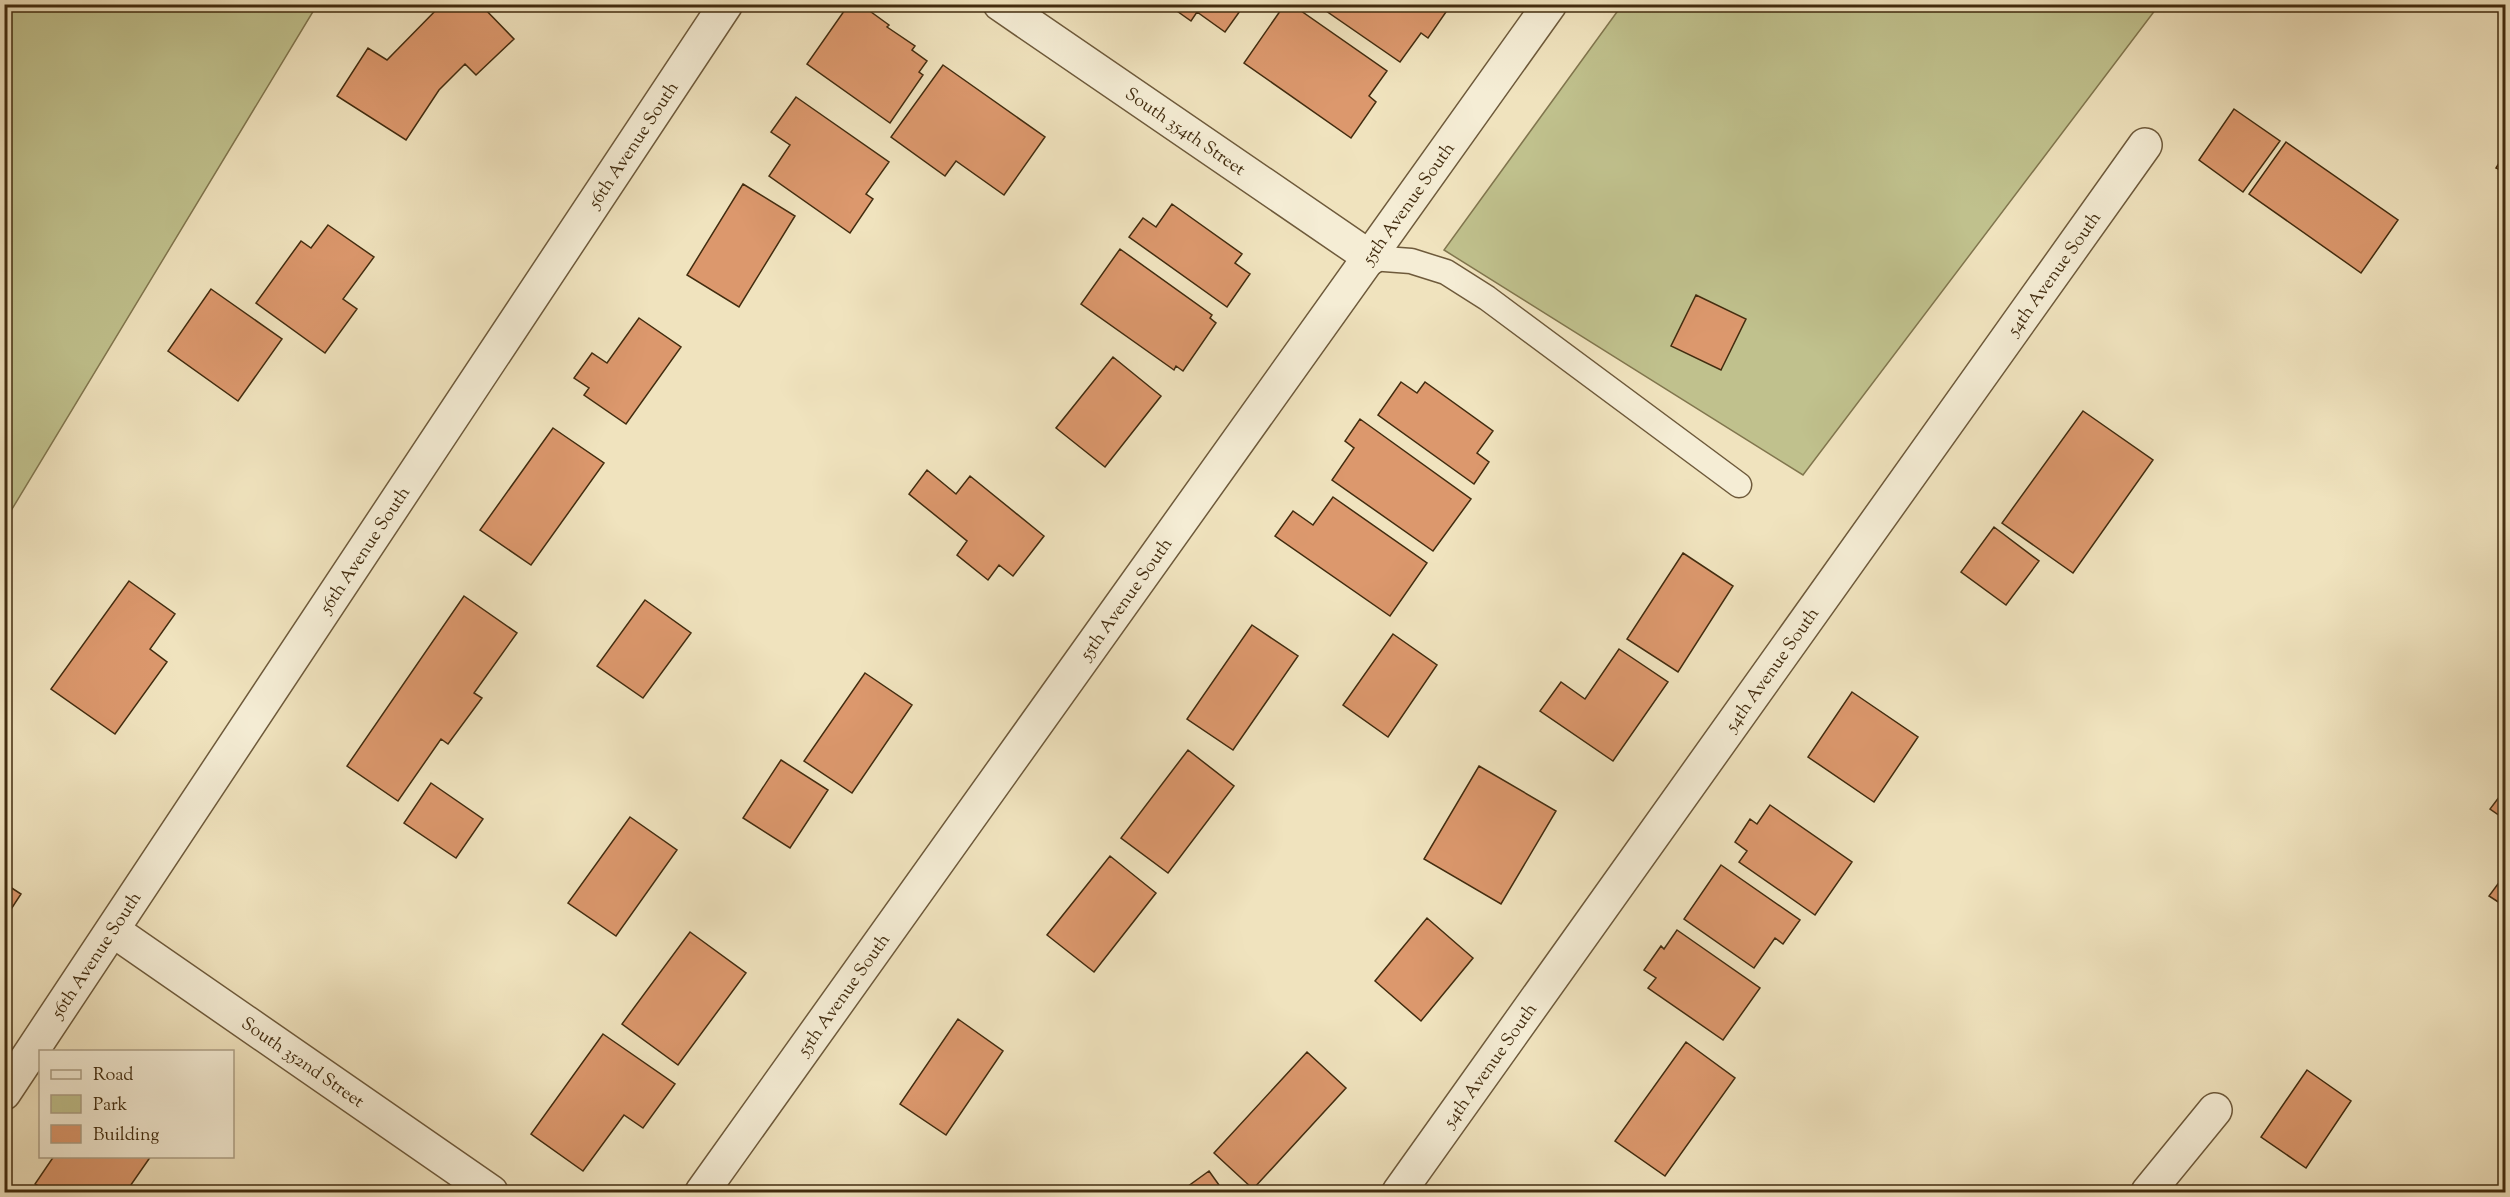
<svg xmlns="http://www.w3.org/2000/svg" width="2510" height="1197" font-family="'Sorts Mill Goudy',serif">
	<rect width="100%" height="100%" fill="#f0e3be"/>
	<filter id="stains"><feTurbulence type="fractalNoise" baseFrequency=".00333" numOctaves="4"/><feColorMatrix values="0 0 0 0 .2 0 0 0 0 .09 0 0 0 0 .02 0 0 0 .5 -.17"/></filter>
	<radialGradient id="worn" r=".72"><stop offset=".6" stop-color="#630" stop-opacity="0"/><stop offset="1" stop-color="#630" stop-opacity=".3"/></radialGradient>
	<path fill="#c0c18d" stroke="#81764e" stroke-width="1.5" d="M4,5H317L9,514L4,512Z
		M1622,5H2159L1803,475L1444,250Z"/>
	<path fill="#dc986d" stroke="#422c0f" stroke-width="1.5" d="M442,4H480L514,39L476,75L465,64L439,90L406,140L337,96L368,48L387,60Z
		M849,4H860L889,25L887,27L915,46L912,50L927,61L919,72L923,75L890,123L807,64Z
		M1167,4H1245L1225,32L1197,12L1191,21Z
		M1285,4H1291L1387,71L1369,96L1376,102L1351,138L1244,63Z
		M1316,4H1445L1442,9L1446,12L1428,38L1421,33L1400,62Z
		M943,65L1045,137L1004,195L956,161L945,176L891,137Z
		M796,97L889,162L866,194L873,199L850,233L769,176L790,145L771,132Z
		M2234,109L2280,141L2243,192L2199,160Z
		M2286,142L2398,220L2361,273L2249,194Z
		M2506,152V173L2496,168Z
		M743,184L795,216L739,307L687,275Z
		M1172,204L1242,254L1235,263L1250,274L1227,307L1129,237L1143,218L1156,227Z
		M328,225L374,257L343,299L357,309L325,353L256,303L301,241L311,248Z
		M1120,249L1212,315L1210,318L1216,323L1183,371L1176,366L1174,370L1081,304Z
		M211,289L282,339L238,401L168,351Z
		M1696,295L1746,319L1721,370L1671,346Z
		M639,318L681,347L626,424L584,395L589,388L574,378L592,353L607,363Z
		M1113,357L1161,396L1105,467L1056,428Z
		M1401,382L1417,393L1425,382L1493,431L1477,453L1489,462L1474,484L1378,415Z
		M2083,411L2153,460L2073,573L2002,523Z
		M1360,419L1471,499L1433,551L1332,480L1354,448L1345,441Z
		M553,428L604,463L531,565L480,530Z
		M927,470L956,494L970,476L1044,536L1013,576L999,565L988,580L957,555L967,541L909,494Z
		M1333,497L1427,563L1390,616L1275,536L1293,511L1313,525Z
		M1994,527L2039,561L2006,605L1961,572Z
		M1683,553L1733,586L1678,672L1627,639Z
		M129,581L175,614L150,649L167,662L115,734L51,689Z
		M464,596L517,633L474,693L482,698L448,744L441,739L398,801L347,766Z
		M645,600L691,633L643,698L597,666Z
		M1252,625L1298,656L1233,750L1187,719Z
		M1393,634L1437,665L1388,737L1343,705Z
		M1619,649L1668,682L1613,761L1540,711L1561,682L1585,699Z
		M865,673L912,705L852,793L804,761Z
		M1852,692L1918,737L1874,802L1808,757Z
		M1188,750L1234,786L1168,873L1121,838Z
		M781,760L828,790L790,848L743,818Z
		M1479,766L1556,811L1501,904L1424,859Z
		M431,783L483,819L456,858L404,823Z
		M2506,788V820L2490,809Z
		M1770,805L1852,862L1815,915L1739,862L1747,851L1735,842L1750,819L1757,824Z
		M630,817L677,850L616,936L568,903Z
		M1110,856L1156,893L1094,972L1047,935Z
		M1721,865L1800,920L1783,944L1775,938L1754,968L1684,919Z
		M2506,873V907L2489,896Z
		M4,883L21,894L4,920Z
		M1427,918L1473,958L1421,1021L1375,981Z
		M1677,930L1760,988L1723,1040L1648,988L1656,978L1644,970L1661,946L1664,949Z
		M690,932L746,973L678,1065L622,1024Z
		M958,1019L1003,1051L946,1135L900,1104Z
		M603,1034L675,1084L643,1128L624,1115L583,1171L531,1134Z
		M1686,1042L1735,1078L1665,1176L1615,1141Z
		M1307,1052L1346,1088L1253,1189L1214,1153Z
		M2307,1070L2351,1101L2306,1168L2261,1137Z
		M54,1156H151L126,1192H48L35,1184Z
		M1209,1171L1224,1192H1180Z"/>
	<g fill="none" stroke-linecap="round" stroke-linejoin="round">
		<g stroke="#6e5a3b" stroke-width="27">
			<path id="lane" d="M1371,258L1411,261L1446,272L1487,298L1739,485"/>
		</g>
		<g stroke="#6e5a3b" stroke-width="36">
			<g id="street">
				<path id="s1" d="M1000,4L1371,258"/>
				<path id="s2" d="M114,931L491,1192"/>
				<path id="s3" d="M4,1093L726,4"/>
				<path id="s4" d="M702,1192L1550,4"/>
				<path id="s5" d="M1399,1192L2145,145"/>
				<path d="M2148,1192L2215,1110"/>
			</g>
		</g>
		<use href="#lane" stroke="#f5edd5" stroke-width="24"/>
		<use href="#street" stroke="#f5edd5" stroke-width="33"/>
	</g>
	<g text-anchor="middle" stroke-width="4.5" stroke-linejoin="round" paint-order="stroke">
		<g font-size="18" fill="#422c0f" stroke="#f5edd5">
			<text dy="6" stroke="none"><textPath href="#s1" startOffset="225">South 354th Street</textPath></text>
			<text dy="6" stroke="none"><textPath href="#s3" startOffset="1138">56th Avenue South</textPath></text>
			<text dy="6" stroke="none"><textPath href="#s4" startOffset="1215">55th Avenue South</textPath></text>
			<text dy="6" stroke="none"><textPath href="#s5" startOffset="1128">54th Avenue South</textPath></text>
			<text dy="6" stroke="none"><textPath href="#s3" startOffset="652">56th Avenue South</textPath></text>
			<text dy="6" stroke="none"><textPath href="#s4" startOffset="729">55th Avenue South</textPath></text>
			<text dy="6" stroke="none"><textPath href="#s5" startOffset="642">54th Avenue South</textPath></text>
			<text dy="6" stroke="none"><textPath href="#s3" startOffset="166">56th Avenue South</textPath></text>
			<text dy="6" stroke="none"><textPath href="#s4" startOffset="243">55th Avenue South</textPath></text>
			<text dy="6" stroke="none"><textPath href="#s2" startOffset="230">South 352nd Street</textPath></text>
			<text dy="6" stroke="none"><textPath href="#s5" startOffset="156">54th Avenue South</textPath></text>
		</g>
	</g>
	<rect width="2510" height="1197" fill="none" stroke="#f0e3be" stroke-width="24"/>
	<rect x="6" y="6" width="2498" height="1185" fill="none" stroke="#422c0f" stroke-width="3"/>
	<rect x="12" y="12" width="2486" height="1173" fill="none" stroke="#422c0f" stroke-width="1.5"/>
	<rect x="39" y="1050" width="195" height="108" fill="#f5edd5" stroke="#ada086" stroke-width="1.5"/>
	<rect x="51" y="1070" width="30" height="9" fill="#f5edd5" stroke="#ada086" stroke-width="1.5"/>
	<text x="93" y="1080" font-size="18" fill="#422c0f">Road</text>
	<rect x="51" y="1095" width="30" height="18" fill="#c0c18d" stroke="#ada086" stroke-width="1.5"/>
	<text x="93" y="1110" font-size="18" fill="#422c0f">Park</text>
	<rect x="51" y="1125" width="30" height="18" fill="#dc986d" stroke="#ada086" stroke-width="1.5"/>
	<text x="93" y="1140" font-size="18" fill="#422c0f">Building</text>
	<rect width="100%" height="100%" filter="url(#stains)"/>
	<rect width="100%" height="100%" fill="url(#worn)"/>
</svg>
